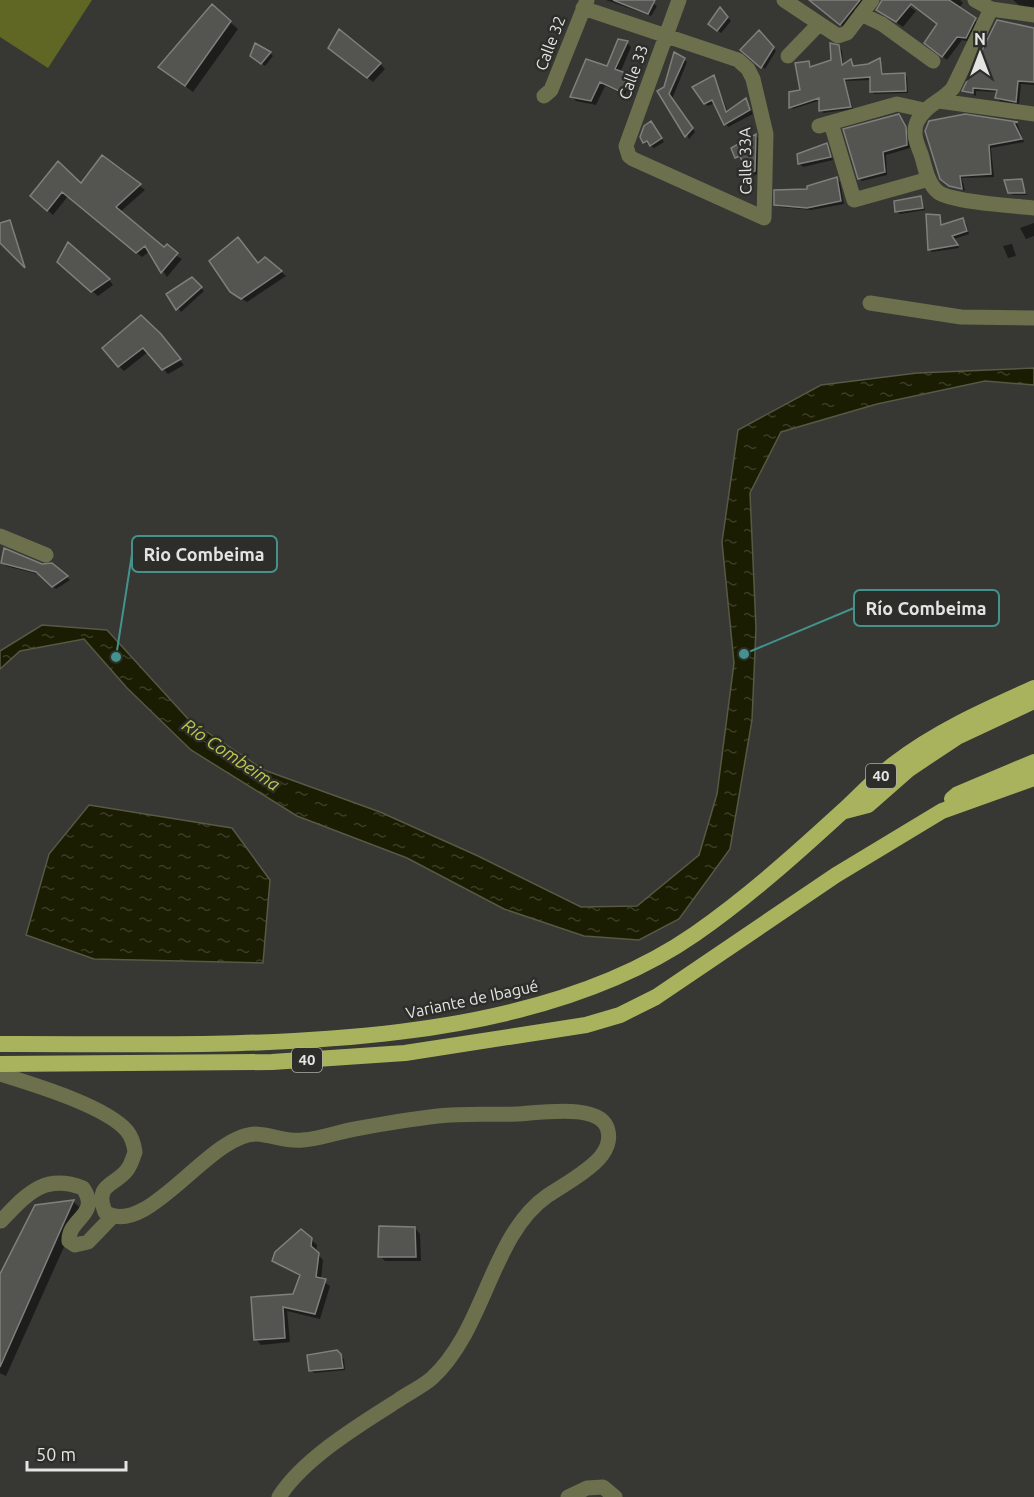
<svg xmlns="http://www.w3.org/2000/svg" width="1034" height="1497" font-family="Ubuntu,sans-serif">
	<defs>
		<pattern id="water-ripples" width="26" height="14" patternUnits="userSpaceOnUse" patternTransform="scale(1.5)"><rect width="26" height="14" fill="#1a1d01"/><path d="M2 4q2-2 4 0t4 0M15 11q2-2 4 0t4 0" fill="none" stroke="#3b3e26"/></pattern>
	</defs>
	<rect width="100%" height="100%" fill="#373734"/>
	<path fill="#606725" d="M0,0H92L48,68L0,37Z"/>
	<path fill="url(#water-ripples)" stroke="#575944" stroke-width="1.5" d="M1034,368V385L985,381L877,404L781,432L750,493L756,628L752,720L730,849L679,919L639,940L584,936L504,909L407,858L297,816L191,750L127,688L84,639L20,651L0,669V651L42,625L107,630L189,720L264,770L380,812L478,856L581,907L637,906L699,855L717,794L734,663L722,542L738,430L821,385L917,373Z
		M89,805L232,828L270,880L263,963L94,959L26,935L49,854Z"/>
	<path fill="#0007" d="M606,0H648L657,6L651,16Z
		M809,0H873L848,30Z
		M882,0H899L916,11L903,27L878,10Z
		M916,0H960L963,3L959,8L979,24L971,42L962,40L947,60L931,47L938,24Z
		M1013,0H1034V9L1019,5Z
		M720,9L731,21L721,33L713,27Z
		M230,22L238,29L193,92L160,67Z
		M1034,30V85L1021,84L1019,104L1000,101L997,98L998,92L976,91V96L964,90Z
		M759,32L776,51L765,69L745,53Z
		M627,43L631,47L620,73L631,80L625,95L605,86L596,105L576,101L571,96L608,68Z
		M839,47L842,50L843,65L850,61L854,67L869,65L880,60L884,75L904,74L907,77L908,93L874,94L871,91V80L845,81L853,109L823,113L821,100L793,109L791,107L801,91L809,62L812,68L832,61Z
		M270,53L273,56L265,66L255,59Z
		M336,53L380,64L385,69L373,82Z
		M684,59L687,62L672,99L695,132L689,139L665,88Z
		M714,77L728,112L746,100L753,114L728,127L715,103L708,106L705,103Z
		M899,116L908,132L910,148L886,155L887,175L862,181L859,178Z
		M965,116L1017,123L1024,142L991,148L994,177L962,178L965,191L945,183L926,133Z
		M654,126L664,142L654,148L644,142Z
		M756,136L758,138L757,174L751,177L743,159L736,157Z
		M826,144L833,160L803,167L799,163Z
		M102,157L145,190L120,212L164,249L182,259L167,277L150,251L142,257L68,196L53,215L32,196L81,185Z
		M837,179L840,182L844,204L811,210L779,207L776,204Z
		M1021,180L1027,195H1013L1009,192Z
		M921,197L925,210L900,214L897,211Z
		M927,216H939L943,226L963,220L966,223L969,234L954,239L959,248L932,252L930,250Z
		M9,222L12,225L25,267L0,241V224Z
		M1034,223V236L1026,239L1020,228Z
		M238,239L259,264L265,259L286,276L247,302L231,291Z
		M1012,244L1016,256L1008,258L1003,246Z
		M64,267L109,280L113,285L98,296Z
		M191,279L204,291L181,312L168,295Z
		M140,317L184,365L168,374L148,352L124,371L119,366Z
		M3,563L51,564L70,580L56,589L41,575L6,566Z
		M74,1202L81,1209L6,1376L0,1373V1277L36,1206Z
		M415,1228L420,1234L421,1261H385L380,1256Z
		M311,1239L317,1245L316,1252L323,1260L321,1280L330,1286L320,1319L287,1311L290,1342L261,1345L256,1339L252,1299L294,1295L301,1277L274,1260Z
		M337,1352L344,1359L345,1370L314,1373L310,1370Z"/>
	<path fill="#545551" stroke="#7f7f7b" stroke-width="1.5" d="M613,0H655L648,14Z
		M809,0H860L840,25Z
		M882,0H949L976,18L966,38L957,37L942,57L924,43L937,24L911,4L896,22L876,10Z
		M212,4L231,21L185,86L158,67Z
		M720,7L728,17L717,31L708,24Z
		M997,20L1034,28V82L1018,81L1016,102L995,98L997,90L973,88V93L962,91Z
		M339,29L381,63L367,78L328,48Z
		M759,30L774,47L761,68L740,50Z
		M618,39L628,41L615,69L628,74L621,92L600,82L591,101L570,97L586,59L607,66Z
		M255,43L271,52L261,64L250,56Z
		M830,43L839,45L842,65L851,59L853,66L868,64L880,58L882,74L905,73L906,91L870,92V77L844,79L851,107L819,111V98L789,108V92L800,90L795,63L809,61L810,67L831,60Z
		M674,52L685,58L669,94L693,128L685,137L657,91L664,87Z
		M714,75L726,112L746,98L750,110L724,125L712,100L704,104L692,87Z
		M899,114L906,127L907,145L883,152L885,172L858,179L843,129Z
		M965,114L1018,122L1014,123L1022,139L989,145L991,174L960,176L962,189L949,186L940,179L925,131L929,121Z
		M651,121L662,138L650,146L647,141L643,143L640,137L644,126Z
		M756,134L755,171L747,175L740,156L735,158L731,148Z
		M827,143L831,157L798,164L797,154Z
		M102,155L141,184L116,207L164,247L167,244L178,253L161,273L145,246L136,253L62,192L47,211L30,196L58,161L81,183Z
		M837,177L841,201L807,208L774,205V190L807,189V186Z
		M1022,179L1025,193H1008L1004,180Z
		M921,196L923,208L895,212L894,201Z
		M926,214L940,215L941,225L963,218L967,231L952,236L958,245L928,250Z
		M10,220L25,268L0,243V223Z
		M238,237L258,263L265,257L282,271L241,299L230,292L209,261Z
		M68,242L110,279L91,292L57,262Z
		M192,277L202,287L176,310L166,294Z
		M141,315L161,334L181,359L162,370L143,348L118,367L102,348Z
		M4,548L42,564L52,563L68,576L52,587L36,572L1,563Z
		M74,1200L61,1229L0,1367V1274L35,1205Z
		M379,1226L415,1227L416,1257H378Z
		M301,1229L312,1238L311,1246L319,1253L316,1277L326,1279L315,1314L283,1307L285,1338L254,1340L251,1297L293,1294L300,1275L272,1261L275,1252Z
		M337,1350L341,1354L343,1368L309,1371L307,1355Z"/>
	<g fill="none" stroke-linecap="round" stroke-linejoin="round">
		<path stroke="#6c704d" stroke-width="15" d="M784,0L838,36L847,33L872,0
			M975,0L991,9L1034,15
			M583,8L738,60L748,69L753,79L766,134L764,218L633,159L629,156L626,146L679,0
			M991,9L953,88C942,101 924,106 917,122C912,133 917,144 921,154C925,166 927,183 938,192C951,202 1014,206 1034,208
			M861,14L882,24L933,61
			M788,56L819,24
			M544,96L551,90L587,0
			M939,101L1034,114
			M831,123L854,200L929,179
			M819,126L897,104L924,110
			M870,303L961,317L1034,318
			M0,536L46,555
			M0,1074C32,1084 106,1106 127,1131C132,1137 134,1145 135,1152C133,1158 131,1165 127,1170C115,1186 94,1183 105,1212C147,1240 209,1134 256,1134C273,1135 286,1142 303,1140C320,1139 338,1132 355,1129C382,1124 411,1119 438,1116C464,1113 491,1115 517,1114C539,1113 603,1102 608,1131C610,1139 607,1148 602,1155C591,1170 562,1186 547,1196C491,1235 485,1330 432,1378C422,1387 408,1393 397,1401C359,1425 303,1459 279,1497
			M1,1221C27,1194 44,1173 83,1188C101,1215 68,1218 69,1241L75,1245L88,1242L112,1217
			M568,1497L587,1488L603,1487L615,1497"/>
		<path stroke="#a9b35e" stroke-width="16" d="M952,799L958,794L1034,762
			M845,811L868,805L909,769L957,737L1034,701
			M0,1044C214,1043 512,1061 695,934C748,897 796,854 844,810C860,795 876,778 894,764C937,731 985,710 1034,688
			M0,1064L272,1062L405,1053L586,1025L620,1015L656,997L836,875L942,811L1034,778"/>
	</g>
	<g text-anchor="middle" stroke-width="5" stroke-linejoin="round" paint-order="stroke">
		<g fill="#2d2d2a" stroke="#adadab" stroke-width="1.5">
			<rect x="866" y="764" width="30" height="24" rx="4.5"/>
			<rect x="292" y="1048" width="30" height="24" rx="4.5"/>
		</g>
		<g font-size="15" font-weight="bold" fill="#e4e4e2">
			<text x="881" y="781">40</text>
			<text x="307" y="1065">40</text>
		</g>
		<g font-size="16" fill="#e4e4e2" stroke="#2d2d2a">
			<text transform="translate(550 43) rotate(-69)" y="6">Calle 32</text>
			<text transform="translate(633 72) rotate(-70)" y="6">Calle 33</text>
			<text transform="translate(745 161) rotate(-91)" y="6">Calle 33A</text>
			<text transform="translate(472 999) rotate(-12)" y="6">Variante de Ibagué</text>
		</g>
		<g font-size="18" font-style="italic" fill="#bdc94c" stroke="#2d2d2a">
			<text transform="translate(231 755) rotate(34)" y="6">Río Combeima</text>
		</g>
	</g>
	<path fill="none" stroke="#44928b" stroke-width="2" d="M116 657L132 554M744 654L854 608"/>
	<g fill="#44928b" stroke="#2d2d2a" stroke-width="2">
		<circle cx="116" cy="657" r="6"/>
		<circle cx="744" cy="654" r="6"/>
	</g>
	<g fill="#2d2d2a" stroke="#44928b" stroke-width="2">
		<rect x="132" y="536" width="145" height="36" rx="6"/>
		<rect x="854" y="590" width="145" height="36" rx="6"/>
	</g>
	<g font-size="18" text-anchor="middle" font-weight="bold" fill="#e4e4e2">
		<text x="204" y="561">Rio Combeima</text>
		<text x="926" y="615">Río Combeima</text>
	</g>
	<g transform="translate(980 54)" stroke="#2d2d2a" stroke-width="4.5" paint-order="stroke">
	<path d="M0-4.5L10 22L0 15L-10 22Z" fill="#e4e4e2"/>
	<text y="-9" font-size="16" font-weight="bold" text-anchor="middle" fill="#e4e4e2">N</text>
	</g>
	<path d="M27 1461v9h99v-9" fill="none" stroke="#e4e4e2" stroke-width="3"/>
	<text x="36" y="1461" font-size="18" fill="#e4e4e2" stroke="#2d2d2a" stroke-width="4.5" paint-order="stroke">50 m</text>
</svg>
